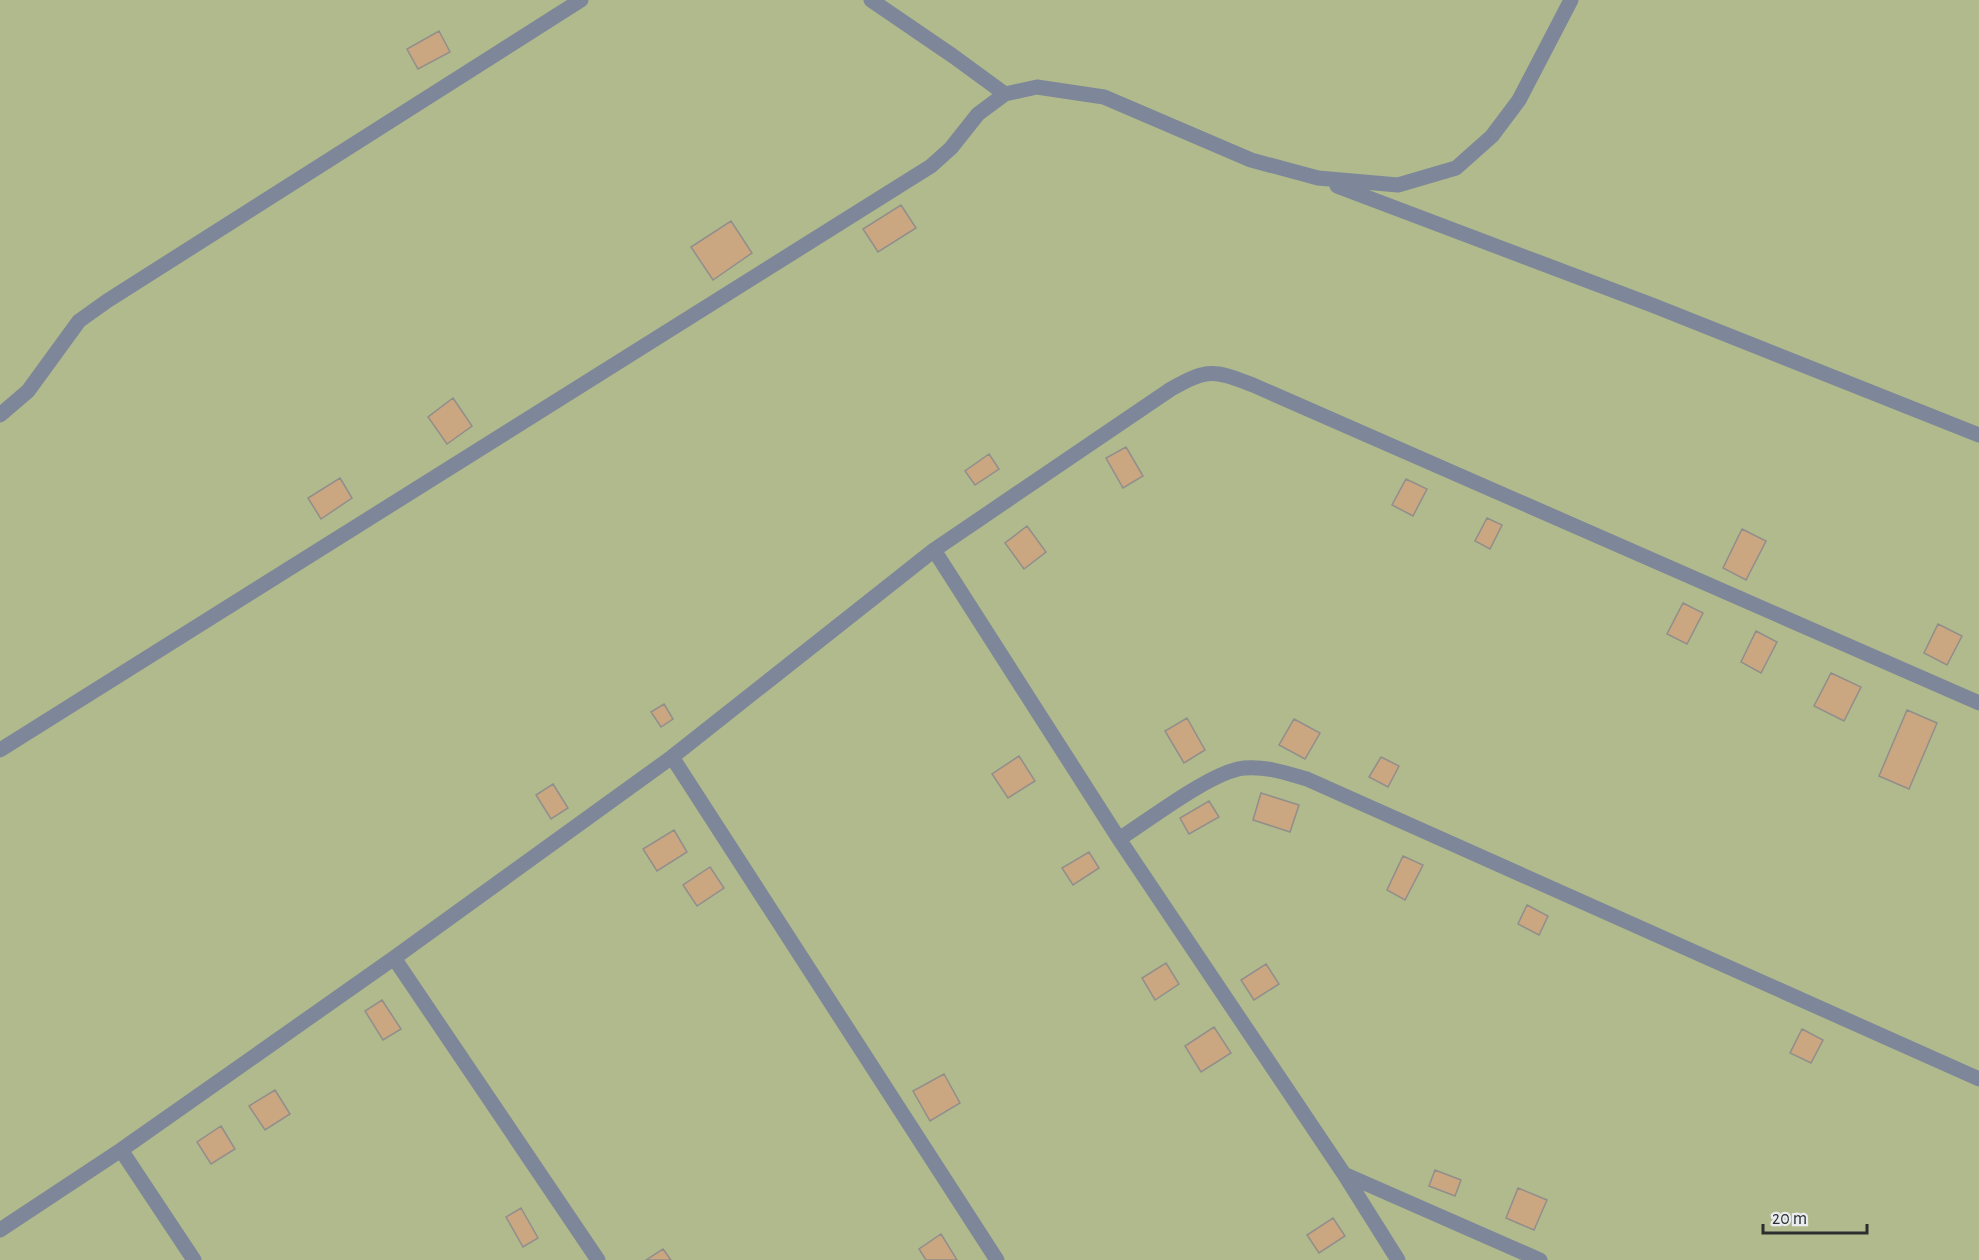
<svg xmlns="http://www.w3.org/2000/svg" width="1979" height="1260" font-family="'Alegreya Sans',sans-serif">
	<rect width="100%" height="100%" fill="#dcdee1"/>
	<path fill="#b0ba8c" d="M0,0H1979V1260H0Z"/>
	<path fill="#caa781" stroke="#918e8c" stroke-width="1.5" d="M439,31L450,52L418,69L407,49Z
		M901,205L916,228L878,252L863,229Z
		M731,221L752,253L713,280L691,247Z
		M453,398L472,426L447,444L428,417Z
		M1126,447L1143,476L1123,488L1106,458Z
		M989,454L999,469L975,485L965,471Z
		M340,478L352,498L321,519L308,498Z
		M1406,479L1427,489L1413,516L1392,505Z
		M1487,518L1502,525L1490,549L1475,541Z
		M1027,526L1046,552L1024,569L1005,543Z
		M1742,529L1766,541L1746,580L1723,568Z
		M1683,603L1703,613L1687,644L1667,634Z
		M1938,624L1962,636L1947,665L1924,653Z
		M1756,631L1777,642L1761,673L1741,662Z
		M1831,673L1861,687L1844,721L1814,706Z
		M664,704L673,719L661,727L651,712Z
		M1907,710L1937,723L1909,789L1879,776Z
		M1187,718L1205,750L1184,763L1165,731Z
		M1294,719L1320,733L1305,759L1279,745Z
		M1019,756L1035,781L1008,798L992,774Z
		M1381,757L1399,766L1388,787L1369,777Z
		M553,784L568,808L551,819L536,795Z
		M1261,793L1299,805L1290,832L1253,820Z
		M1209,801L1219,817L1189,834L1180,818Z
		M674,830L687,852L657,871L643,849Z
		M1089,852L1099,868L1073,885L1062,868Z
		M1403,856L1423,865L1405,900L1387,890Z
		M710,867L724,888L697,906L683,885Z
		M1527,905L1548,916L1539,935L1518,924Z
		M1166,963L1179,984L1155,1000L1142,978Z
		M1266,964L1279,984L1254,1000L1241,980Z
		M382,1000L401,1029L383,1040L365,1011Z
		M1214,1027L1231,1053L1201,1072L1185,1046Z
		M1802,1029L1823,1040L1811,1063L1790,1053Z
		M944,1074L960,1103L930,1121L913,1091Z
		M275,1090L290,1114L265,1130L249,1106Z
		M221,1126L235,1149L211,1164L197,1142Z
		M1435,1170L1461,1180L1455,1196L1429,1186Z
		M1518,1188L1547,1200L1534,1230L1506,1218Z
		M521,1208L538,1238L523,1247L506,1217Z
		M1333,1218L1345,1236L1319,1253L1307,1235Z
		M941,1234L957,1260H926L919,1249Z
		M663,1249L671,1260H646Z"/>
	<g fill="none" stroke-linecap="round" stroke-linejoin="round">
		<path stroke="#7e8699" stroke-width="15" d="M871,0L953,56L1005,94
			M1337,186L1652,305L1979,435
			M0,415L28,391L79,321L107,301L581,0
			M934,550L1119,839L1344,1174L1398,1260
			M0,750L931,166L951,148L978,114L1005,94L1037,87L1104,97L1251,160L1318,178L1398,185L1456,168L1492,136L1519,100L1571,0
			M672,757L997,1260
			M1119,839C1149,820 1212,771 1244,768C1266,766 1286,773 1307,779L1979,1079
			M394,958L598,1260
			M121,1150L194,1260
			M1344,1174L1540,1260
			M0,1230L121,1150L394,958L672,757L934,550L1171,389C1208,368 1214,370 1253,385L1979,703"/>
	</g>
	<path d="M1763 1224v9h104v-9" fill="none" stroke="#2c2d2e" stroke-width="3"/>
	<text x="1772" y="1224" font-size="18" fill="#2c2d2e" stroke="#e9ecee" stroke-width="4.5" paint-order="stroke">20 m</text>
</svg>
